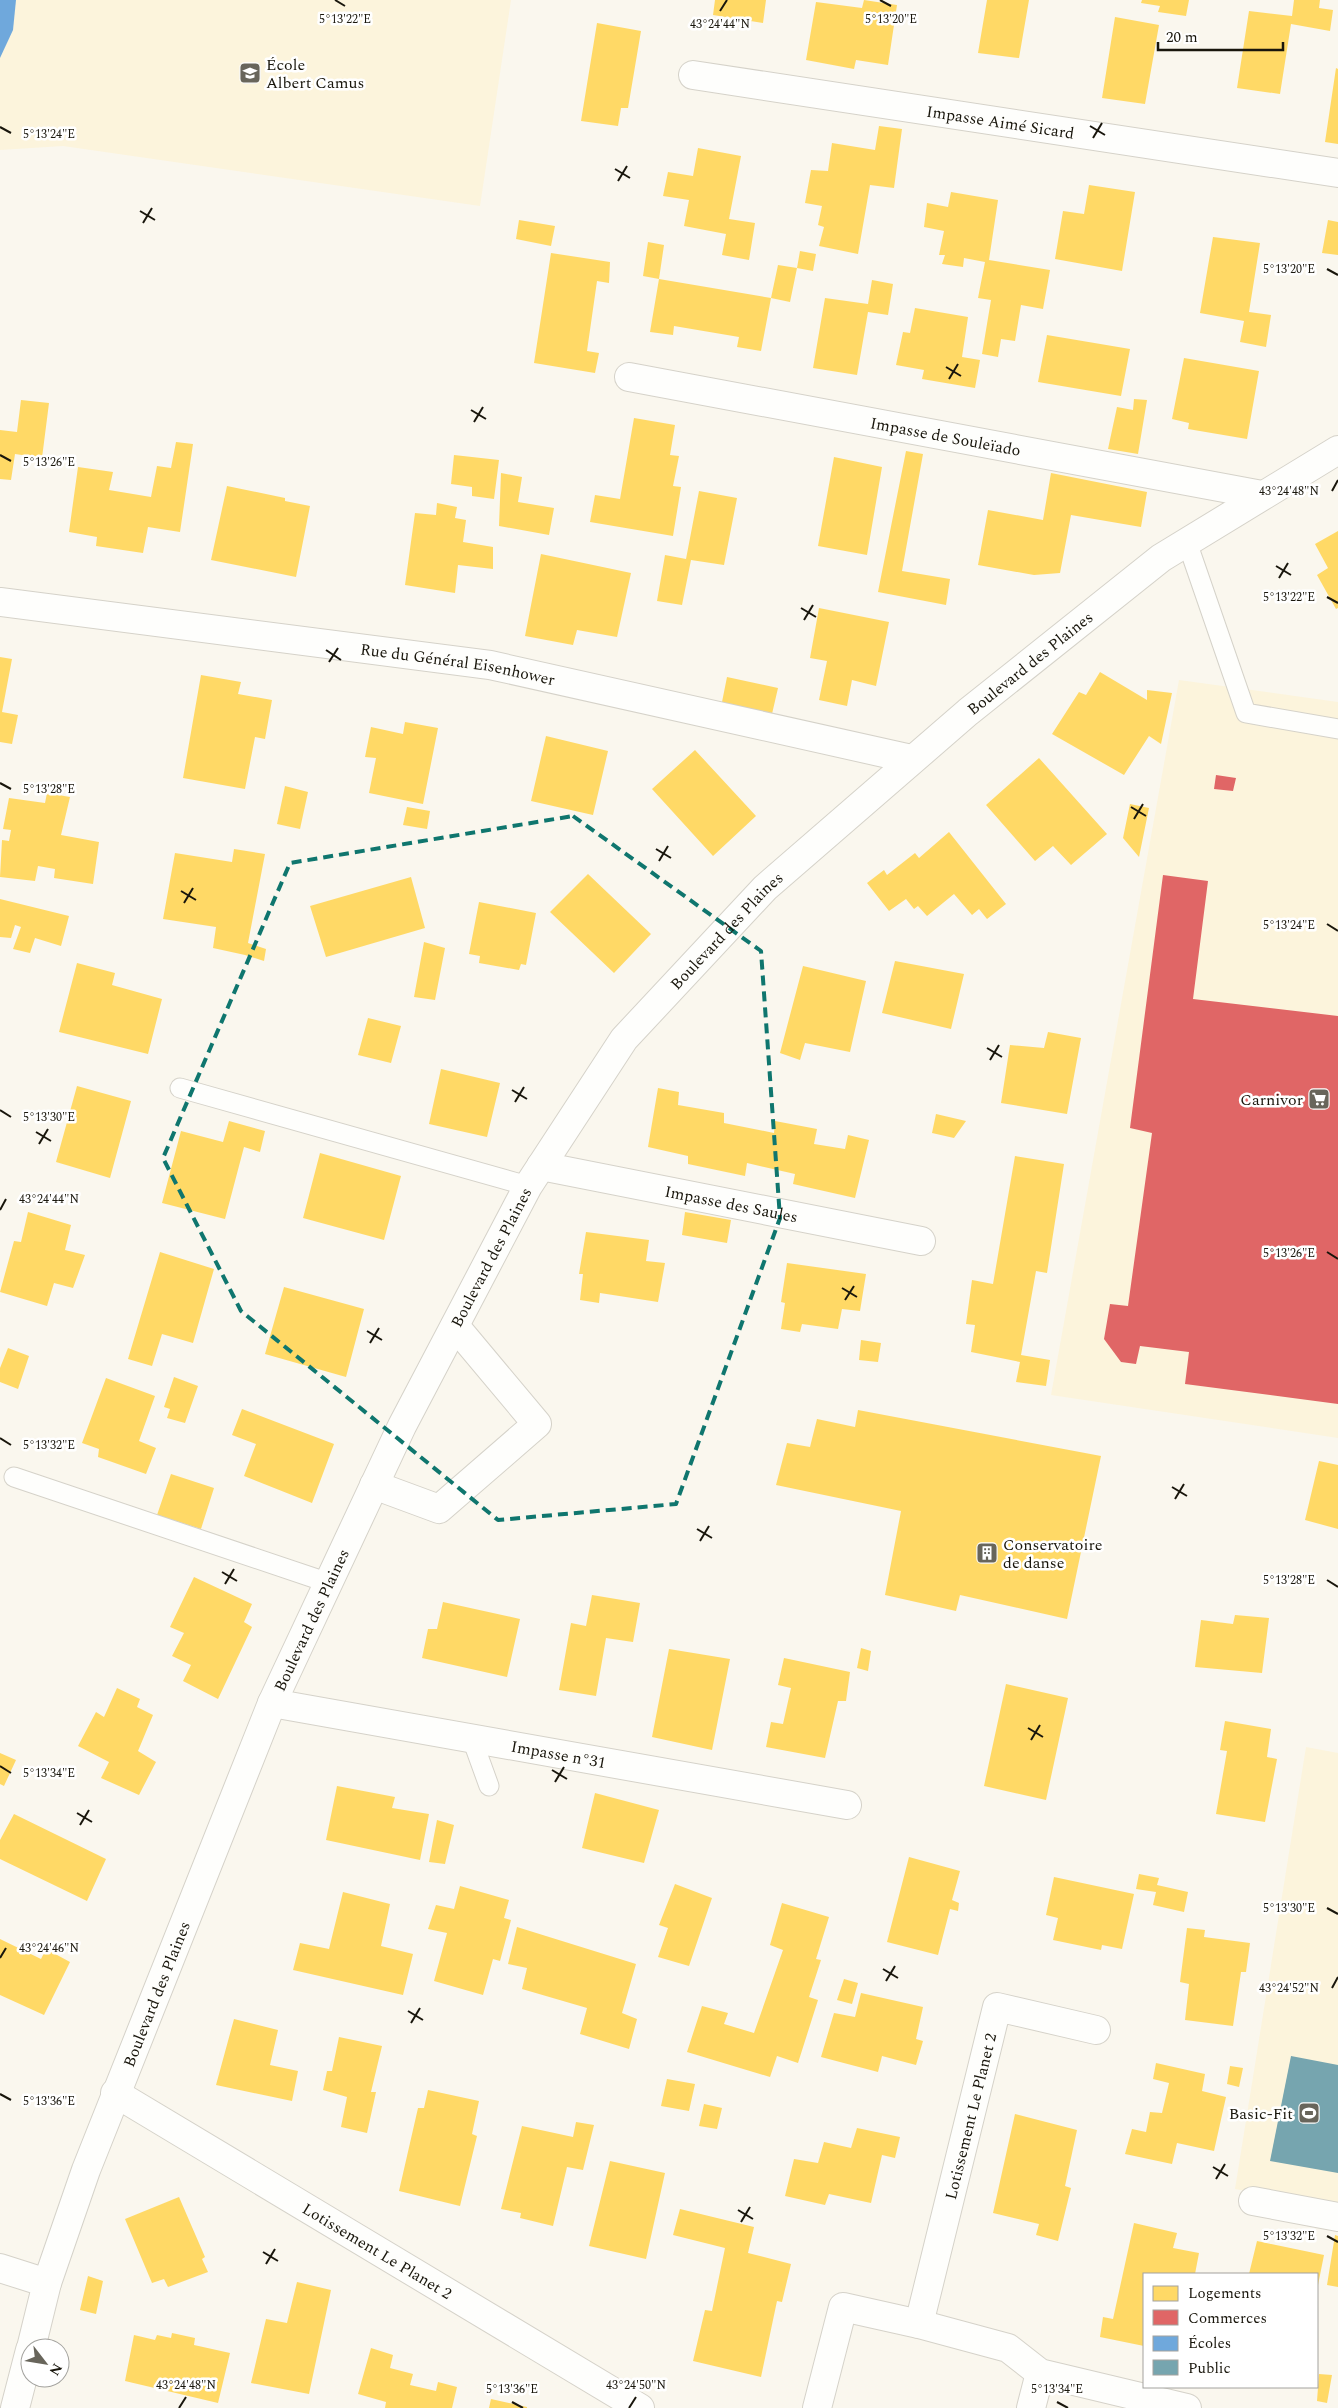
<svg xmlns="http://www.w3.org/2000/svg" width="1338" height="2408" font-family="Spectral,serif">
	<rect width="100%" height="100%" fill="#faf7ee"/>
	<path fill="#fcf4dc" d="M0,0H511L480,206L63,146L0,150Z
		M1179,680L1338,702V1438L1051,1395Z
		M1306,1747L1338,1753V2208L1235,2189Z"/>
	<path fill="#ffd966" d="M715,0H766L763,23L713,15Z
		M864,0L897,5L888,65L856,60L854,69L806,60L816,2L862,8Z
		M987,0H1029L1019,58L978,53Z
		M1142,0H1189L1186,16L1158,12L1160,6L1141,3Z
		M1294,0H1320L1319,8L1333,10L1330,31L1291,24L1280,94L1237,88L1249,11L1292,16Z
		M1115,17L1159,25L1145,104L1102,98Z
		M597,23L641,31L628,108H621L618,126L581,121Z
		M1336,68L1338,69V144L1325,142Z
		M879,126L902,129L894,188L870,185L858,254L819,246L824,227L818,225L822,206L805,203L811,170L828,171L832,143L875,150Z
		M698,148L741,156L729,219L755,223L749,260L722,255L726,234L684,226L689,200L663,196L668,172L693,176Z
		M1089,185L1135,192L1122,271L1055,259L1063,211L1084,214Z
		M951,192L998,200L989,260L1050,270L1043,309L1021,305L1015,341L1001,339L998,357L982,354L991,300L978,298L985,262L964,258L963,267L942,264L945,255H939L944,231L924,227L927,203L948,207Z
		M519,220L555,226L551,246L516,239Z
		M1328,220L1338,222V255L1322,253Z
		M1213,237L1260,243L1249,312L1271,315L1266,347L1240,342L1244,321L1200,313Z
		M648,242L664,245L659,279L643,276Z
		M800,251L816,254L813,271L797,268L790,302L771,298L761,351L737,347L739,337L674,326L673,335L650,332L659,279L771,298L778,265L797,268Z
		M551,253L610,262L609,283L597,281L587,351L599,353L595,373L534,363Z
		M872,280L893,284L888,315L868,312L857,375L813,368L825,298L868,304Z
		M915,308L968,317L962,357L980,360L975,388L922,379L924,370L896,365L903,332L910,333Z
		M1047,335L1130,349L1121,396L1038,382Z
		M1184,358L1259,371L1247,439L1188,429L1189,423L1172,419Z
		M1134,399L1147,400L1138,454L1108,449L1117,407L1133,410Z
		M21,400L49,403L42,458L15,454L11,480L0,479V430L17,432Z
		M634,418L675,425L670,455L679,456L673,486L681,487L673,536L590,522L595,495L620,499Z
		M176,442L193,444L180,532L148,527L143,553L96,546L97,537L69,532L78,467L113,472L109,490L151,497L157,466L171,468Z
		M906,451L923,454L902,571L950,579L946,605L878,592Z
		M454,455L499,460L494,499L472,496V487L451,484Z
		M834,457L882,467L867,555L818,546Z
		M501,473L522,477L518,502L554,508L549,535L499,526Z
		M1051,473L1147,492L1141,527L1071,515L1060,573L1034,575L978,565L988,510L1043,520Z
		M227,486L285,498V501L310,506L296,577L211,560Z
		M699,491L737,498L724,565L691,560L682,605L657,601L665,555L686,559Z
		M437,503L457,507L455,518L466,520L463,542L493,547V569L458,565L455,593L405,585L415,513L436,515Z
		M1338,531V608L1336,609L1317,575L1328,568L1315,544Z
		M541,554L631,573L617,637L577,630L573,645L525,636Z
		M819,608L889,622L876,686L852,680L847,706L819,700L827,661L810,658Z
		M0,657L12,659L2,712L18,715L12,744L0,742Z
		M1100,672L1147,700V690L1172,693L1161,744L1149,736L1124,775L1052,734L1079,692L1086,695Z
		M201,675L241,682L238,694L272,700L265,739L255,737L245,789L183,778Z
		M727,677L778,688L772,714L722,702Z
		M405,722L438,728L423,804L369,793L376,758L365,757L371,727L403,734Z
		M546,736L608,751L593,815L531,801Z
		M695,750L756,816L713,856L652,789Z
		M1039,758L1107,834L1071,865L1053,846L1035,861L986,805Z
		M285,786L308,792L300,829L277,824Z
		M47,793L70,797L61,835L99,842L93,884L54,878L55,869L38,866L35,881L0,877L2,840L9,841L11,830L3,829L9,798L45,803Z
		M1130,804L1149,808L1139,857L1123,838Z
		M407,807L430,811L427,829L403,825Z
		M949,832L1006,904L987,919L979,909L972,915L954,894L927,916L918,906L914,909L906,899L889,911L867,883L884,870L887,875L915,853L919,858Z
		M234,849L265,854L248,943L266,949L264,961L245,955L213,948L216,927L163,919L175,853L232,862Z
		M588,874L651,934L614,973L550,912Z
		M411,877L425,928L326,957L310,906Z
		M0,899L69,916L61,946L35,938L30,953L13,949L21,927L15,925L11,938L0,937Z
		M479,902L536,913L526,965L521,964L519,970L479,963L480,956L469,954Z
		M424,942L445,948L435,1000L414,997Z
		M895,961L964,974L951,1029L882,1013Z
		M77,963L115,973L112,985L162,999L148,1054L59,1032Z
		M803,966L866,981L850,1052L805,1043L800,1060L780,1053Z
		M368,1018L401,1026L391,1063L358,1055Z
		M1048,1032L1081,1038L1067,1114L1001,1103L1010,1045L1044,1048Z
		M441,1069L500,1083L487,1137L429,1124Z
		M77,1086L131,1101L110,1178L56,1162Z
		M658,1088L679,1092L678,1105L724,1113V1123L774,1133L775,1121L817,1129L814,1144L845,1149L848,1135L869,1140L855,1198L793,1184L795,1174L747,1163L745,1176L688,1164V1156L648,1147Z
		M936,1114L966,1121L954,1138L932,1133Z
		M229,1121L265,1131L260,1152L244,1147L225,1219L162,1203L181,1131L223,1142Z
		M320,1153L401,1176L384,1240L303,1218Z
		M1015,1156L1064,1164L1047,1273L1036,1271L1021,1355L1050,1360L1046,1386L1016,1382L1020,1362L971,1352L975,1325L966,1324L972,1280L993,1284Z
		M28,1212L71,1225L65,1250L85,1255L73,1288L54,1283L47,1306L0,1292L14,1241L21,1242Z
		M685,1212L731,1220L727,1243L682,1235Z
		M586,1232L649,1240L646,1261L665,1263L658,1302L600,1293L599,1303L580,1300L583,1274H579Z
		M160,1252L214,1269L193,1343L162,1334L152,1366L128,1359Z
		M787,1263L866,1274L860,1311L842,1309L838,1329L802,1324L800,1332L781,1329L785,1303L781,1302Z
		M284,1287L364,1309L346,1377L265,1354Z
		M861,1340L881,1343L878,1362L859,1360Z
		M8,1348L29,1356L18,1389L0,1382V1368Z
		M174,1377L198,1386L185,1423L167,1418L170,1409L164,1407Z
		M106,1378L155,1396L139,1441L156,1448L146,1474L98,1457L99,1449L82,1443Z
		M242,1409L334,1444L312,1503L244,1476L256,1444L232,1435Z
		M858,1410L1101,1456L1067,1619L960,1595L956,1611L885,1595L901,1511L776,1485L787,1443L810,1447L817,1419L855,1427Z
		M1319,1461L1338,1465V1529L1305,1520Z
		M171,1474L214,1488L201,1529L157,1515Z
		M194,1577L252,1604L244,1622L252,1627L218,1699L183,1681L191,1665L172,1656L184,1633L170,1627Z
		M592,1595L640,1603L633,1642L606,1638L596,1696L559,1690L571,1623L586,1626Z
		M443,1602L520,1619L507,1677L422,1658L428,1629H437Z
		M1235,1615L1269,1618L1262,1673L1195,1667L1201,1620L1233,1624Z
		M861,1648L871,1651L868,1671L857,1668Z
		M669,1649L730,1659L712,1750L652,1737Z
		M784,1658L850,1672L846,1701H838L825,1758L766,1747L771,1722L783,1724L791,1688L778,1685Z
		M1006,1684L1068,1698L1046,1800L984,1786Z
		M117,1688L140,1699L137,1707L153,1715L138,1751L156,1762L139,1795L101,1778L109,1762L78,1746L96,1712L104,1717Z
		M1225,1721L1271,1729L1267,1757L1277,1759L1265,1822L1216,1814L1227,1751L1220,1750Z
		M0,1753L16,1760L4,1786L0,1784Z
		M337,1786L395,1797L392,1808L429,1814L420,1860L326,1840Z
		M595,1793L659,1810L644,1863L582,1848Z
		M14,1814L106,1859L87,1901L0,1859V1840Z
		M437,1820L454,1825L445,1864L429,1862Z
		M909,1857L960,1871L952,1900L959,1903L958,1911L950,1909L938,1955L887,1942Z
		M1139,1874L1159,1878L1157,1885L1188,1892L1184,1912L1153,1905L1156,1892L1136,1889Z
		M1054,1877L1134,1894L1122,1949L1102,1945L1101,1950L1053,1940L1058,1918L1046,1915Z
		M675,1884L712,1898L689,1966L658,1957L668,1928L659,1925Z
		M460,1886L509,1900L504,1918L511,1920L500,1961L493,1959L483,1995L434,1981L447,1933L428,1929L436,1905L454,1909Z
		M343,1892L390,1904L381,1946L413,1954L403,1995L293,1970L300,1943L329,1949Z
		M782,1903L829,1917L816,1959L821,1960L809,1997L818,2000L798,2063L777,2056L770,2077L687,2052L702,2006L728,2013L724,2024L754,2033L783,1950L770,1945Z
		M517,1927L636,1964L622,2013L637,2019L629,2049L580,2034L587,2008L522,1989L527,1968L508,1964Z
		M1187,1928L1205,1930L1204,1937L1250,1943L1246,1972H1241L1233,2026L1185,2020L1189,1984L1180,1982Z
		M0,1939L41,1959L46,1949L70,1962L44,2015L0,1995Z
		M844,1979L858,1983L852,2004L837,2000Z
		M861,1993L923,2007L916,2039L923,2041L916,2065L882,2056L878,2072L821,2057L834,2013L855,2017Z
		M234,2019L278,2030L270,2065L298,2071L292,2101L216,2085Z
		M339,2037L382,2046L371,2092H376L367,2133L341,2127L347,2097L323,2090L327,2071H332Z
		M1156,2063L1205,2074L1202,2091L1226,2097L1214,2151L1177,2143L1172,2164L1125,2154L1132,2129L1146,2132L1150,2112L1162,2113L1169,2083L1153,2079Z
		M1230,2066L1243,2068L1239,2087L1227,2084Z
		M667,2079L695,2084L689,2111L661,2106Z
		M428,2090L479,2101L472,2134L477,2136L460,2206L399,2191L418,2108H424Z
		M704,2104L722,2108L717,2129L699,2126Z
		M1015,2114L1077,2130L1065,2186L1071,2188L1058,2241L1036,2235L1039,2224L993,2213Z
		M576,2122L594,2125L583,2170L567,2167L553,2226L520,2218L521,2213L501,2209L522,2126L573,2137Z
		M857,2128L900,2137L895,2158L882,2155L871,2203L829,2194L825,2205L785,2196L794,2159L818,2163L824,2142L851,2148Z
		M610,2161L665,2173L646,2259L589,2246Z
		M179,2197L205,2257L202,2259L208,2272L168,2287L164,2279L152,2283L125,2219Z
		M680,2209L754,2227L748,2253L791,2264L782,2302L777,2301L761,2377L693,2361L705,2310L712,2311L725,2248L673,2235Z
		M1134,2223L1177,2233L1173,2248L1199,2253L1195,2274H1144V2346L1100,2337L1103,2317L1113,2319Z
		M1335,2235L1338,2236V2287L1327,2285Z
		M1257,2241L1324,2255L1318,2285L1317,2274H1249Z
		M88,2276L103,2281L96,2314L80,2310Z
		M297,2282L331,2290L309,2394L251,2383L266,2319L287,2323Z
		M172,2333L195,2338L194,2345L230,2353L218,2403L125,2381L134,2335L155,2340L157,2335L171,2338Z
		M371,2348L393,2355L390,2368L413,2374L410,2385L436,2391L438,2382L457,2387L452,2408H385L386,2402L358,2394Z
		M1319,2374L1332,2375L1327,2403L1317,2401Z
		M491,2399L527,2407V2408H489Z"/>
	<path fill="#e06666" d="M1216,775L1236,778L1233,791L1214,789Z
		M1163,875L1208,881L1193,999L1338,1016V1404L1185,1384L1189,1352L1140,1346L1136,1364L1121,1362L1104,1339L1110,1304L1128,1306L1152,1133L1130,1128Z"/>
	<path fill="#6fa8dc" d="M0,0H16L13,30L0,58Z"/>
	<path fill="#76a5af" d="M1291,2056L1338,2065V2173L1270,2161Z"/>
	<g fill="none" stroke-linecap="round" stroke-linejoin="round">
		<g stroke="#d5d2c9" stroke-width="21">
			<path id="lane" d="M1187,542L1246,713L1338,729
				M180,1088L528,1186
				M14,1477L329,1583
				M472,1739L489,1786"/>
		</g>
		<g stroke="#d5d2c9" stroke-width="30">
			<g id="street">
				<path id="s1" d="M693,75L1338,173"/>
				<path id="s2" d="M629,377L1262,495"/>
				<path id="s3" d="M0,602L490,665L911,759"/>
				<path id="s4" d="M541,1166L921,1241"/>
				<path d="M374,1485L439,1509L537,1424L455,1326"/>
				<path id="s5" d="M272,1703L847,1805"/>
				<path id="s6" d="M115,2093L640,2408"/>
				<path d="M1253,2201L1338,2217"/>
				<path d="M0,2268L47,2283"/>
				<path id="s7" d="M919,2324L997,2007L1096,2030"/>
				<path id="s8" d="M31,2348L47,2283L86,2170L272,1703L402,1426L528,1186L624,1039L765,888L968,712L1161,558L1338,450"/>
				<path d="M15,2408L30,2350"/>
				<path d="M817,2408L843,2307L919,2324L1008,2348L1040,2373L1187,2408"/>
				<path d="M1031,2408L1040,2373"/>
			</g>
		</g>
		<use href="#lane" stroke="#fefefc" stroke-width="19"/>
		<use href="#street" stroke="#fefefc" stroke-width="28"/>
	</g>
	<path fill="none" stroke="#0f766e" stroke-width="4" stroke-dasharray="10 6" stroke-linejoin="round" d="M573,816L761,951L780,1218L676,1504L498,1520L241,1311L163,1158L290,863Z"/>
	<path fill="none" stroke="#19160c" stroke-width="2" d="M335,0L345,6M880,0L891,6M720,11L727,0M1090,126L1105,135M0,127L11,133M1093,138L1102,123M615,169L630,178M618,181L627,166M140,211L155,220M143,223L152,208M1327,269L1338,275M946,367L961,376M949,379L958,364M471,410L486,419M474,422L483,407M0,455L11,461M1332,491L1338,480M1276,566L1291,575M1279,578L1288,563M1327,597L1338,603M801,608L816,617M804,620L813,605M326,650L341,660M329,662L338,648M0,783L11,789M1131,807L1146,816M1134,819L1143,804M656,849L671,858M659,861L668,846M181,891L196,900M184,903L193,888M1327,924L1338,931M987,1048L1002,1057M990,1060L999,1045M512,1090L527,1099M515,1102L524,1087M0,1110L11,1117M36,1132L51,1141M39,1144L48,1129M0,1210L6,1199M1327,1252L1338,1259M842,1288L857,1297M845,1300L854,1286M367,1331L382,1340M370,1343L379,1328M0,1438L11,1445M1172,1487L1187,1496M1175,1499L1184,1484M697,1529L712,1538M700,1541L709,1526M222,1572L237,1581M1327,1580L1338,1587M225,1584L234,1569M1028,1728L1043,1737M1031,1740L1040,1725M0,1766L11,1773M552,1770L567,1779M555,1782L564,1767M77,1813L92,1822M80,1825L89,1810M1327,1908L1338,1914M0,1958L6,1948M883,1969L898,1978M886,1981L895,1966M1332,1988L1338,1977M408,2011L423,2020M411,2023L420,2008M0,2094L11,2100M1213,2167L1228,2176M1216,2179L1225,2164M738,2210L753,2219M741,2222L750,2207M1327,2236L1338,2242M263,2252L278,2261M266,2264L275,2249M512,2402L523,2408M1057,2402L1068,2408M179,2408L186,2397M629,2408L636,2397"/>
	<defs>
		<g id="school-square" transform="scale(1.125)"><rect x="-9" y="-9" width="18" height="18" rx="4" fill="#68655b" stroke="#fff"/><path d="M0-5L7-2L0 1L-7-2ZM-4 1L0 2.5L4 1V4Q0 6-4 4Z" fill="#fff"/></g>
		<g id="supermarket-square" transform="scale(1.125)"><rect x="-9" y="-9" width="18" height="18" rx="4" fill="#68655b" stroke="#fff"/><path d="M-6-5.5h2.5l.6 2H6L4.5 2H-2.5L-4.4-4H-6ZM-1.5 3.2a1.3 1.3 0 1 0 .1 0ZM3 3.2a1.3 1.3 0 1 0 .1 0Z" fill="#fff"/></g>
		<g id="building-square" transform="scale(1.125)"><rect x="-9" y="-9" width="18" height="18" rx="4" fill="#68655b" stroke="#fff"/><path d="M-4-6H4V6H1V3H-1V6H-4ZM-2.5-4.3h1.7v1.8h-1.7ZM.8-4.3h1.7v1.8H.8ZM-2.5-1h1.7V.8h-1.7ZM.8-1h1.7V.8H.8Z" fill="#fff"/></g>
		<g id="stadium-square" transform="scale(1.125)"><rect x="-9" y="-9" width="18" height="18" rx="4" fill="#68655b" stroke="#fff"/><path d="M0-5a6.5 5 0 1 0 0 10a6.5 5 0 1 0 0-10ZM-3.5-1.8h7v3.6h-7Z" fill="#fff"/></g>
	</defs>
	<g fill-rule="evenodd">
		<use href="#school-square" x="250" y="73"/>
		<use href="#supermarket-square" x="1319" y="1099"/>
		<use href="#building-square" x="987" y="1553"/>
		<use href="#stadium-square" x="1309" y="2113"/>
	</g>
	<g text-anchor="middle" stroke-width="5" stroke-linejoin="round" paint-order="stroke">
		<g font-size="16" fill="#19160c" stroke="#fff" text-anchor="start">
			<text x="266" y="70">École<tspan x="266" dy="18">Albert Camus</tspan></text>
			<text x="1303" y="1105" text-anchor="end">Carnivor</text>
			<text x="1003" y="1550">Conservatoire<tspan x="1003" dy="18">de danse</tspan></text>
			<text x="1293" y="2119" text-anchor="end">Basic-Fit</text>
		</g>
		<g font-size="16" fill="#19160c" stroke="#fff">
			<text dy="6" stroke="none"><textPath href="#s1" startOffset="311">Impasse Aimé Sicard</textPath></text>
			<text dy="6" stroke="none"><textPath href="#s2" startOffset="322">Impasse de Souleïado</textPath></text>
			<text dy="6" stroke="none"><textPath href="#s8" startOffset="1996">Boulevard des Plaines</textPath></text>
			<text dy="6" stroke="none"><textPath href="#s3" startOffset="462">Rue du Général Eisenhower</textPath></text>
			<text dy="6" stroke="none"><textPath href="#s8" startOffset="1591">Boulevard des Plaines</textPath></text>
			<text dy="6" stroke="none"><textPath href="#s4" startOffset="194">Impasse des Saules</textPath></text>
			<text dy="6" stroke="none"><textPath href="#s8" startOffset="1186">Boulevard des Plaines</textPath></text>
			<text dy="6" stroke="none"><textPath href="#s8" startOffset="781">Boulevard des Plaines</textPath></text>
			<text dy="6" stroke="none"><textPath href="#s5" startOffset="291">Impasse n°31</textPath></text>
			<text dy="6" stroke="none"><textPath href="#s8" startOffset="376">Boulevard des Plaines</textPath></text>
			<text dy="6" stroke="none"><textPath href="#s7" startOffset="214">Lotissement Le Planet 2</textPath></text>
			<text dy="6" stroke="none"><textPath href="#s6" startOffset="306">Lotissement Le Planet 2</textPath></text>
		</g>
	</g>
	<g font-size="12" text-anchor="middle" fill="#19160c" stroke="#fff" stroke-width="5" stroke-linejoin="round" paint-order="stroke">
		<text x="345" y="23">5°13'22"E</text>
		<text x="891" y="23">5°13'20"E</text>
		<text x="720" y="28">43°24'44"N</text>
		<text x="49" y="138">5°13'24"E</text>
		<text x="1289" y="273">5°13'20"E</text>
		<text x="49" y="466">5°13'26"E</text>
		<text x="1289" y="495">43°24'48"N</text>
		<text x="1289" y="601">5°13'22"E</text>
		<text x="49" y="793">5°13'28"E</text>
		<text x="1289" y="929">5°13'24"E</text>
		<text x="49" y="1121">5°13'30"E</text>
		<text x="49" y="1203">43°24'44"N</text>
		<text x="1289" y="1257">5°13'26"E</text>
		<text x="49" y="1449">5°13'32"E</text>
		<text x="1289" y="1584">5°13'28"E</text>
		<text x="49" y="1777">5°13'34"E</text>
		<text x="1289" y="1912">5°13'30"E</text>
		<text x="49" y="1952">43°24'46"N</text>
		<text x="1289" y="1992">43°24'52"N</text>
		<text x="49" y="2105">5°13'36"E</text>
		<text x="1289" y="2240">5°13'32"E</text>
		<text x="186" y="2389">43°24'48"N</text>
		<text x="636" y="2389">43°24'50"N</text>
		<text x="512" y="2393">5°13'36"E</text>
		<text x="1057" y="2393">5°13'34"E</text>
	</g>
	<rect x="1143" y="2273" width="175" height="115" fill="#ffffff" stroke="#a3a29e"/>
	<rect x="1153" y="2286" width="25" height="15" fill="#ffd966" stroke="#a3a29e"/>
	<text x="1188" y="2298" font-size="15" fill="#19160c">Logements</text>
	<rect x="1153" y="2310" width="25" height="15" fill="#e06666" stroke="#a3a29e"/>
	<text x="1188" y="2323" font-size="15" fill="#19160c">Commerces</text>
	<rect x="1153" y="2336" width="25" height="15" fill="#6fa8dc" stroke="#a3a29e"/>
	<text x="1188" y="2348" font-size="15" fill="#19160c">Écoles</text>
	<rect x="1153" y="2360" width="25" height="15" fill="#76a5af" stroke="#a3a29e"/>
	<text x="1188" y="2373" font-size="15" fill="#19160c">Public</text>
	<g transform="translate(45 2363) rotate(121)"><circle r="24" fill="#ffffff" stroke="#a3a29e"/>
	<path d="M0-4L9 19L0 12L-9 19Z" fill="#68655b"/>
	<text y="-8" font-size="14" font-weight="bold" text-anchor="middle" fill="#19160c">N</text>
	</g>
	<path d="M1158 42v8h125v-8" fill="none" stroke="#19160c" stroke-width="2.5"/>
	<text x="1166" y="42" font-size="15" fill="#19160c" stroke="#ffffff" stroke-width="4" paint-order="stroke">20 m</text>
</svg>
